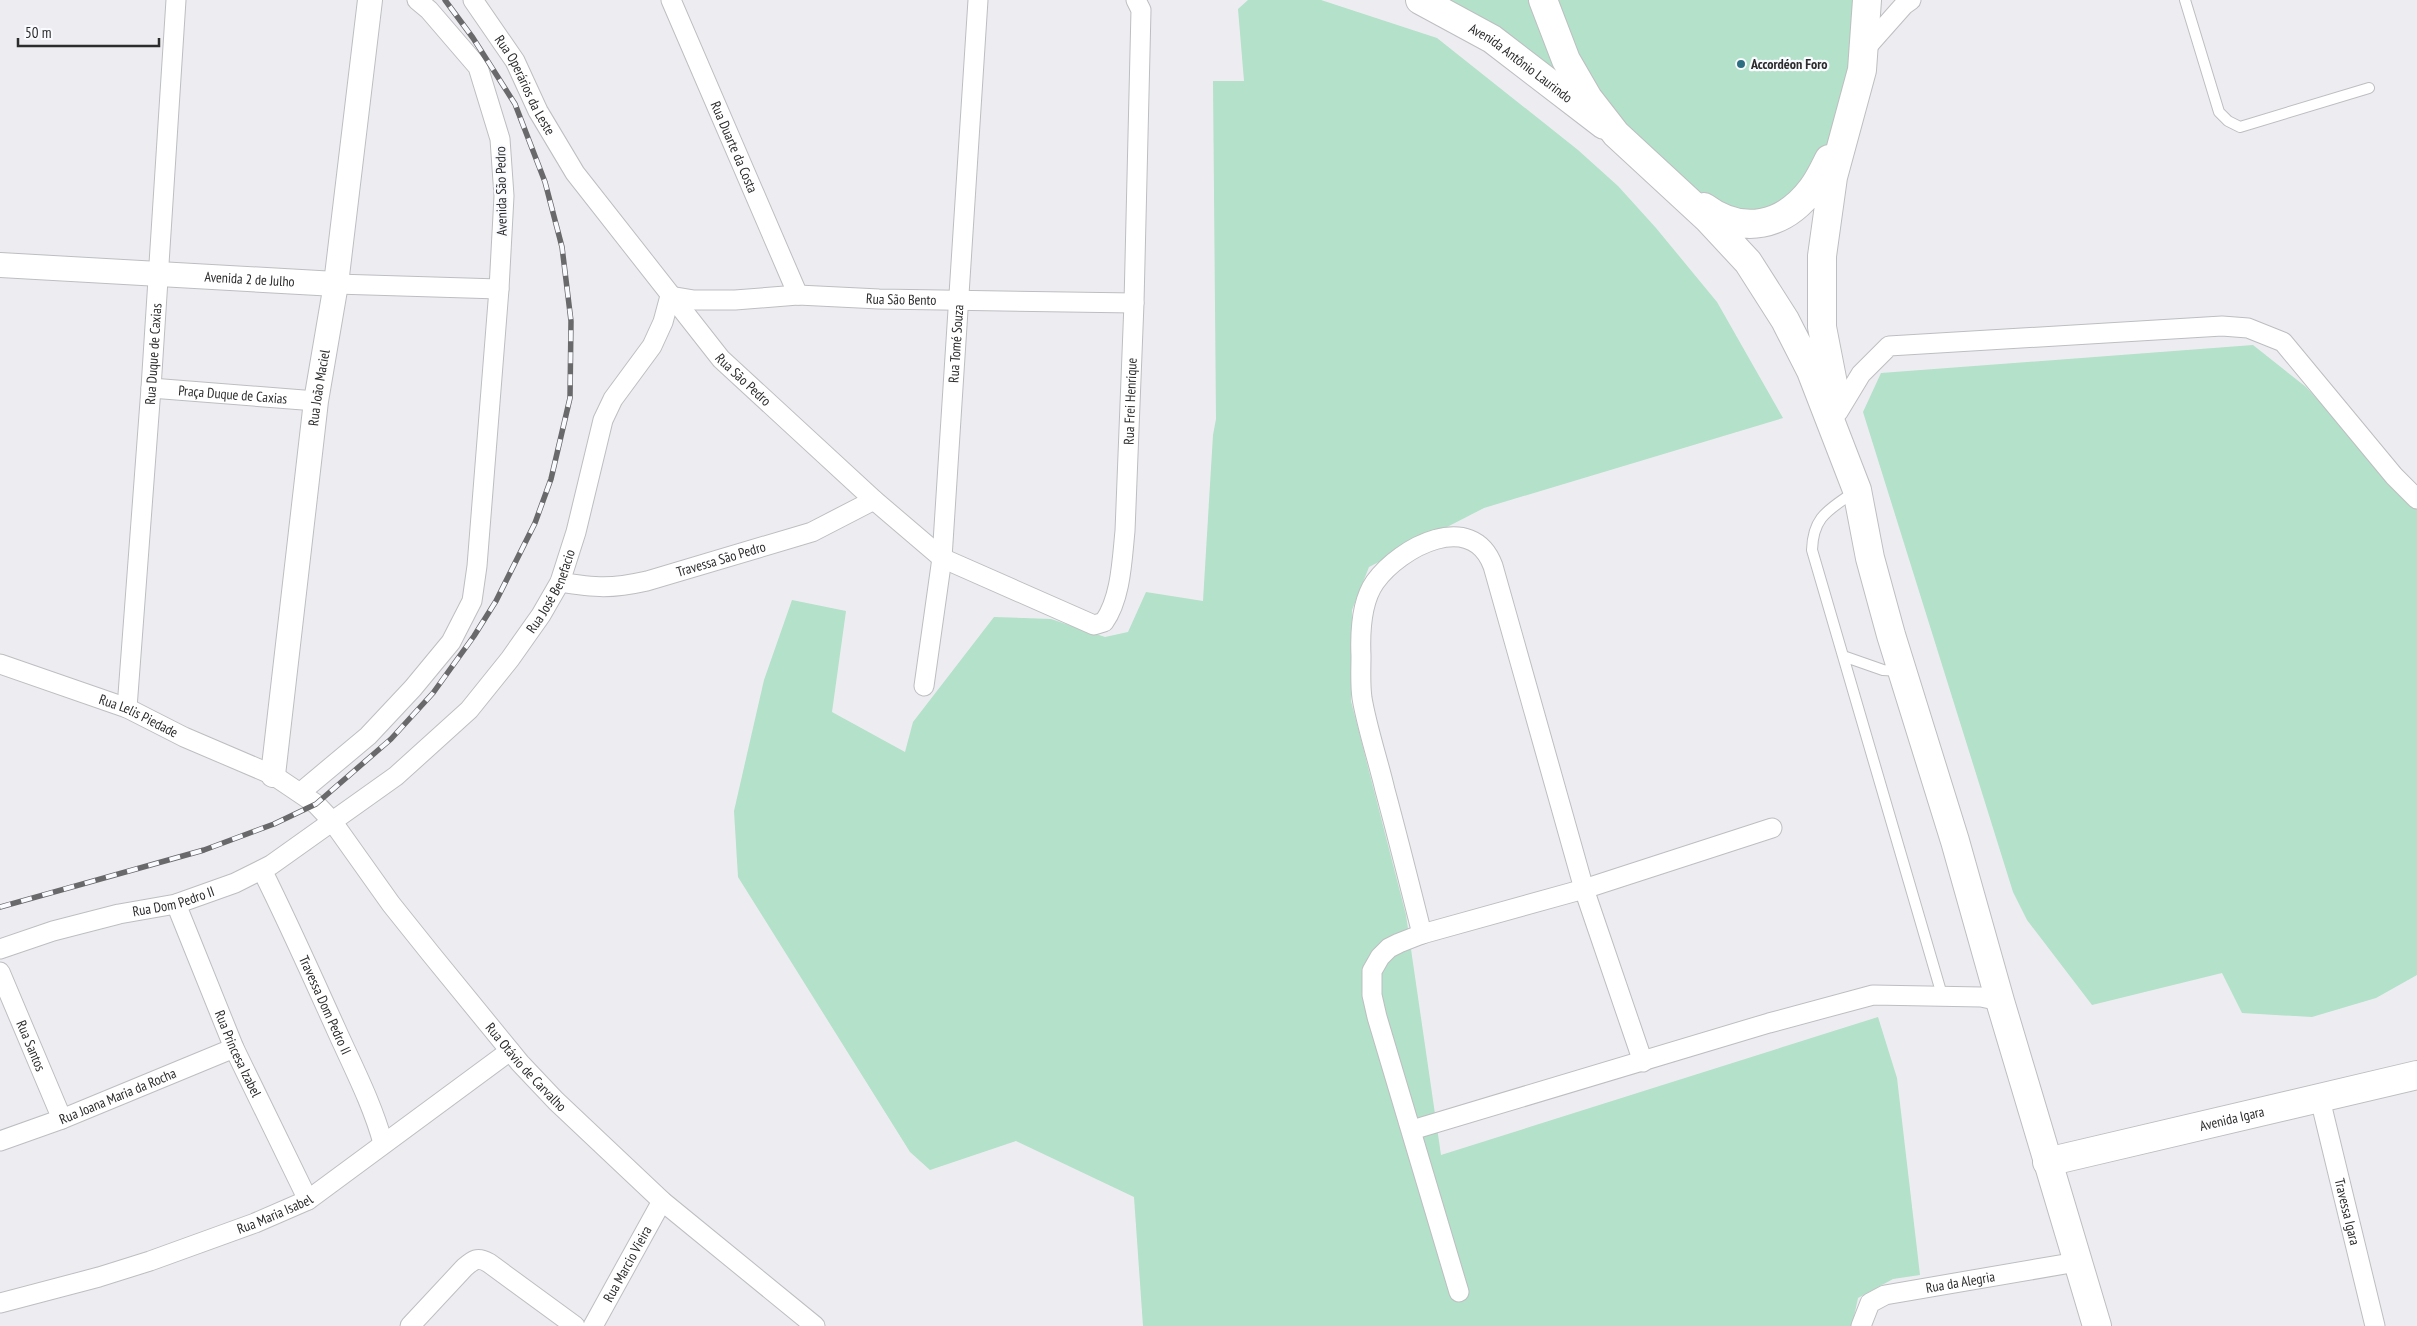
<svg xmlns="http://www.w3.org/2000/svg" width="2417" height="1326" font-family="'PT Sans Narrow',sans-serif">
	<rect width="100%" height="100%" fill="#ededf1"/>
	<path fill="#b3e1c9" d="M1248,0H1321L1437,38L1578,150L1618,186L1656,228L1717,302L1783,418L1484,508L1369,567L1352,610L1351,701L1406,915L1441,1155L1878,1017L1897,1078L1920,1275L1893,1279L1858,1298L1852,1326H1143L1134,1197L1016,1141L930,1170L910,1152L738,877L734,811L764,680L792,600L846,611L832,712L905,752L913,722L994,617L1051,619L1105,637L1128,632L1146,592L1203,601L1213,435L1216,419L1213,81H1244L1238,9Z
		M1431,0H1529L1558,79Z
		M1557,0H1859L1849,91L1824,153L1785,206L1756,214L1733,212L1689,185L1651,154L1609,108L1571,46Z
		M2253,345L2306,387L2417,508V975L2376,998L2312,1017L2242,1013L2222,973L2092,1005L2027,920L2013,892L1863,412L1881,373Z"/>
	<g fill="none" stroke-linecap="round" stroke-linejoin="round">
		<g stroke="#bdbec1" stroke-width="12">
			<path id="service" d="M2185,0L2219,112L2228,121L2240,127L2369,88
				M1854,492C1829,510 1813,516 1812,550L1942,995
				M1843,656L1883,670L1900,671"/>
		</g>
		<g stroke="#bdbec1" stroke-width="21">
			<g id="minor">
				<path id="s1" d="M473,0L515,61L538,111L575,173L721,359L874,500L942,558L1094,625L1104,622C1121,598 1122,560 1125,531L1134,303L1141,10L1136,0"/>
				<path id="s2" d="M671,0L798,295"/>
				<path d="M1865,49L1904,5L1911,0"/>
				<path d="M336,284L499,289"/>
				<path id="s3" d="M151,388L316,401"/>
				<path d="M1838,412L1861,374L1889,346L2222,326L2248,328L2283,342L2394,476L2417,499"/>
				<path id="s4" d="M560,582C596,588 611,589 647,581L812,532L874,500"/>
				<path id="s5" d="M0,664L127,708L184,737L273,775L316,804L332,821L391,904L431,954L520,1063L556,1101L662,1201L815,1326"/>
				<path id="s6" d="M924,686L942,558L978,0"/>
				<path id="s7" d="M127,708L151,388L176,0"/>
				<path d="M301,792L368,736L413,688L451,642L472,601L477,566L499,289L504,196L500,139L478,67L429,10L417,0"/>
				<path id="s8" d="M262,870C288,922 312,976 336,1029C353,1067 372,1103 383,1143"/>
				<path id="s9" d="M176,904L234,1048L308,1200"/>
				<path d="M1422,934C1410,886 1398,838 1385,790C1378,760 1367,728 1362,698C1360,684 1361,669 1361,656C1360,633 1361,602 1375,582C1400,547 1472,509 1493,566L1584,889L1643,1062"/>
				<path id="s10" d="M0,949L53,931L119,914L176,904L235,883L271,865L396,776L469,710L510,659L541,615L560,582L576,532L603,420L613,399L652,346L663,322L670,296L694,300H735L798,295L879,299L1134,303"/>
				<path id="s11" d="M0,972L62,1119"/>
				<path id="s12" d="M2320,1099L2375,1326"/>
				<path d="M1412,1130L1769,1023L1873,995L1981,997L2000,1001"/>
				<path id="s13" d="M0,1141L62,1119L234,1048"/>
				<path d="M1459,1292L1377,1017L1372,995V971L1380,957L1389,948L1399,943L1422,934L1584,889L1772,828"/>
				<path id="s14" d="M0,1303L99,1277L150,1261L255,1223L308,1200L510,1051"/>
				<path d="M410,1326L464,1268C473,1260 477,1256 489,1263L575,1326"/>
				<path id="s15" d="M593,1326L662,1201"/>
				<path id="s16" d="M1861,1326L1870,1303L1885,1295L2077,1262"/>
			</g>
		</g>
		<g stroke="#bdbec1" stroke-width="26">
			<g id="tertiary">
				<path id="s17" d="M0,265L336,284"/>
				<path id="s18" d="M273,775L316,401L336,284L370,0"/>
			</g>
		</g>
		<g stroke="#bdbec1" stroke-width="30">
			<g id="secondary">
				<path id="s19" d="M1420,0L1492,39L1604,125"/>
				<path id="s20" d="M2047,1162L2417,1075"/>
			</g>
		</g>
		<g stroke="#bdbec1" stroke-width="30">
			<path id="trunk" d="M1543,0L1566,60L1588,98L1616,134L1708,219L1748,262L1785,320L1811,371L1857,490L1870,558L1891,635L1955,841L2000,1001L2097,1326
				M1704,207C1743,236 1784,226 1812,189C1819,180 1824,169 1829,159
				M1837,404L1822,327V256L1833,177L1862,70L1867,0"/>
		</g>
		<use href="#service" stroke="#fff" stroke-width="10"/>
		<use href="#minor" stroke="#fff" stroke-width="19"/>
		<use href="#tertiary" stroke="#fff" stroke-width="24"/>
		<use href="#secondary" stroke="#fff" stroke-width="28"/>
		<use href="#trunk" stroke="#fff" stroke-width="28"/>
		<g stroke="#69696c" stroke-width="5.5">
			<path id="rail" d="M0,907L204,850L274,824L316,804L391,739L433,693L474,636L496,601L535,523L551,479L570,398L571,321L562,247L545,182L515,104L473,38L445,0"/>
		</g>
		<use href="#rail" stroke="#fafbfe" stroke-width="4" stroke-dasharray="11" stroke-linecap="butt"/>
	</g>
	<circle fill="#2e6e83" stroke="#fafbfe" stroke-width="2" cx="1741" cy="64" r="5"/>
	<g text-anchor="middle" stroke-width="4.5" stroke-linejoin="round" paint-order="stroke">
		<g font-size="14" fill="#2c2c2e" stroke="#fafbfe">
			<text dy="5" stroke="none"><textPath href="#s19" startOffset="119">Avenida Antônio Laurindo</textPath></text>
			<text dy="5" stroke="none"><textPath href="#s1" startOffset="100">Rua Operários da Leste</textPath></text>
			<text dy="5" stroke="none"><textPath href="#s2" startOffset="160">Rua Duarte da Costa</textPath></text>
			<text transform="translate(501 191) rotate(-91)" y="5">Avenida São Pedro</text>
			<text dy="5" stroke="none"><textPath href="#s17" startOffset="250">Avenida 2 de Julho</textPath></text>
			<text dy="5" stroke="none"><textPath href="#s10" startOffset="1236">Rua São Bento</textPath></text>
			<text dy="5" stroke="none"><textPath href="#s6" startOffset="344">Rua Tomé Souza</textPath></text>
			<text dy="5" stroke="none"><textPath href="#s7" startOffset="355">Rua Duque de Caxias</textPath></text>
			<text dy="5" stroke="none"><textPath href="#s1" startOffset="468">Rua São Pedro</textPath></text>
			<text dy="5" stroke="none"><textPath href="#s18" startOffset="390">Rua João Maciel</textPath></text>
			<text dy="5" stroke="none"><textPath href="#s3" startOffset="82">Praça Duque de Caxias</textPath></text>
			<text dy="5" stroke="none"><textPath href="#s1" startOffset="1136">Rua Frei Henrique</textPath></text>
			<text dy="5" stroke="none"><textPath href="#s4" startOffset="165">Travessa São Pedro</textPath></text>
			<text dy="5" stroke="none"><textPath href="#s10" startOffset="682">Rua José Benefacio</textPath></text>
			<text dy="5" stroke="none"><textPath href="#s5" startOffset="148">Rua Lelis Piedade</textPath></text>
			<text dy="5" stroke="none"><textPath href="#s10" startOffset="180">Rua Dom Pedro II</textPath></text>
			<text dy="5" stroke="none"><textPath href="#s8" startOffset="149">Travessa Dom Pedro II</textPath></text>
			<text dy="5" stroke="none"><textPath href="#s11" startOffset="80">Rua Santos</textPath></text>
			<text dy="5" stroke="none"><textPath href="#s9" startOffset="162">Rua Princesa Izabel</textPath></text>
			<text dy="5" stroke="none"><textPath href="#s5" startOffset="684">Rua Otávio de Carvalho</textPath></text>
			<text dy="5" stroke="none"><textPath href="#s13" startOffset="126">Rua Joana Maria da Rocha</textPath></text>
			<text dy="5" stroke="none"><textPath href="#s20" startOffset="190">Avenida Igara</textPath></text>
			<text dy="5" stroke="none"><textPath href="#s12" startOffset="116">Travessa Igara</textPath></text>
			<text dy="5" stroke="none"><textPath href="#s14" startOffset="289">Rua Maria Isabel</textPath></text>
			<text dy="5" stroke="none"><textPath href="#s15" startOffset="71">Rua Marcio Vieira</textPath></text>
			<text dy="5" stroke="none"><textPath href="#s16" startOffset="118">Rua da Alegria</textPath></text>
		</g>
		<g font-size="14" font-weight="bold" fill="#2c2c2e" stroke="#fafbfe" text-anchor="start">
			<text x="1751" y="69">Accordéon Foro</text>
		</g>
	</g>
	<path d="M18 38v8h141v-8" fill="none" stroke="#2c2c2e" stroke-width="2.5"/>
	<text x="25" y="38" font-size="15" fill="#2c2c2e" stroke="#fafbfe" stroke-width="4" paint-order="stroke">50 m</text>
</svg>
